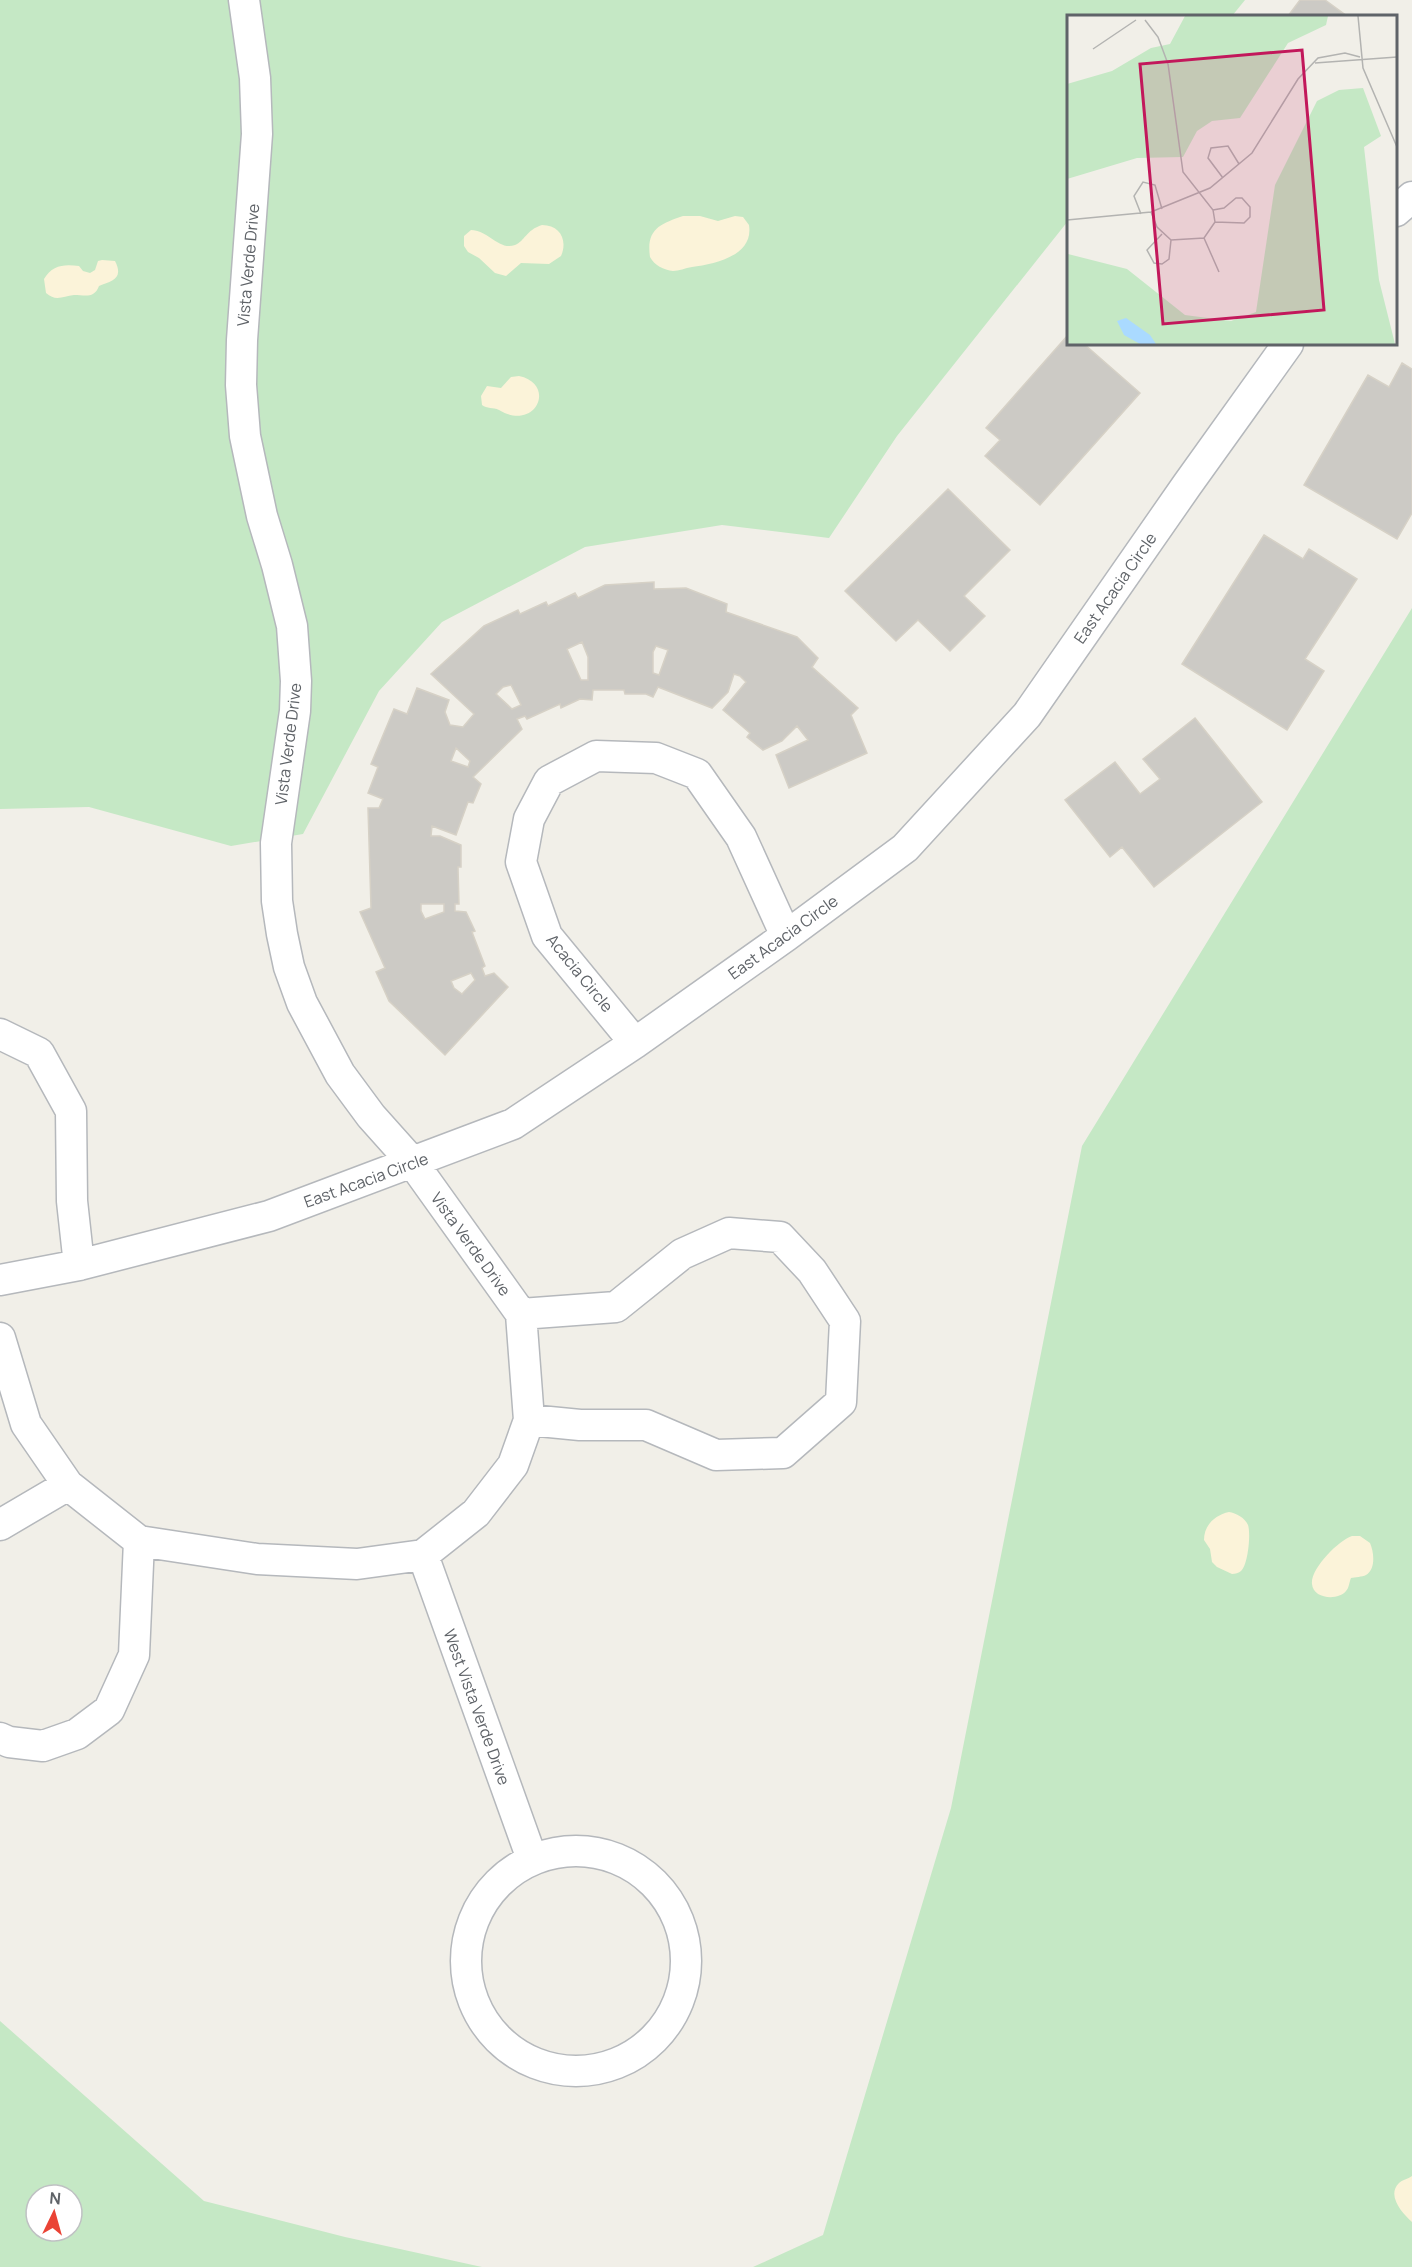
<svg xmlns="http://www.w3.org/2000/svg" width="1412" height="2267" font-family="Manrope,sans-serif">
	<rect width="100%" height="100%" fill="#f1efe8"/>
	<path fill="#c5e8c5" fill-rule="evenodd" d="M0,0H1245L1232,16H1068V221L897,436L829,538L722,525L585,547L442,622L379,691L303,834L231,846L89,807L0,809Z
		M1412,608V2267H753L823,2235L951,1808L1082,1146Z
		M0,2021L204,2201L345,2237L482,2267H0ZM36,2195H72V2231H36Z"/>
	<path fill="#fbf3d9" d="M683,216H700L718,221L735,216L743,217L749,225C754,256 714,264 692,267C685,268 679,271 673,271C664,270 654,265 650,257C646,229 660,224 683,216Z
		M542,225C560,225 568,240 561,256L549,264L521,263L506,276L495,273L479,258L468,252L464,246V236L471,230C488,230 499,251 515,245C525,241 526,230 542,225Z
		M102,260L115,261C124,279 112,281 99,286C94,299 85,295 74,295C63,296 56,302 46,293L44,279C52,265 64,264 79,266L83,271L90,273L95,270L98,261Z
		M519,376C557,384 536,432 499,410C493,407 487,409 482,405L481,396L487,386L501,388L511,377Z
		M1229,1512C1236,1513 1245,1518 1248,1525C1251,1534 1248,1565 1241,1571C1239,1573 1235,1574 1232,1574L1217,1567L1212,1562L1210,1549L1204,1540C1204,1525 1215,1515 1229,1512Z
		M1352,1536H1360L1370,1543C1374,1552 1376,1569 1366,1575C1362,1577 1355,1577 1351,1578C1349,1583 1349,1588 1346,1591C1338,1601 1313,1599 1312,1584C1310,1569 1339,1540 1352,1536Z
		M1412,2176V2222C1403,2214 1386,2196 1399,2183C1402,2180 1408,2179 1412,2176Z"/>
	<path fill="#cccac5" stroke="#d6d1c6" stroke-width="1.5" fill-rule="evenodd" d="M1300,0H1325L1347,16H1288Z
		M1068,335V344H1084L1140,393L1040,505L985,456L1000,440L986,428Z
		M1402,363L1412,369V513L1397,539L1304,485L1368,375L1389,387Z
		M948,489L1010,550L964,596L985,616L950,651L918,620L896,641L845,591Z
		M1264,535L1303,559L1309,549L1357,579L1305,659L1324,671L1287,730L1182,664Z
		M654,582V589L686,588L727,604L726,612L797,637L818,658L812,667L858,708L851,715L867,753L789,788L776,755L808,740L797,726L782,741L763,750L747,737L750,733L723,710L746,682L740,676L734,674L728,692L712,708L658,687L653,697L646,694H625L624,690H593L592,700L580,699L561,708L560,704L527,719L525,716L517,719L522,729L473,777L481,784L473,803L468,802L456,835L432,826L431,836H440L461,845V867H458L459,904H455V911L466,912L475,931L472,932L485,966L482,968L485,976L494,973L508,987L445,1055L389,1001L376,972L385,968L360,912L371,908L368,808H379L383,799L368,793L378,767L371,764L394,709L407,714L417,688L449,700L445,712L450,725L463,727L474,714L431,674L484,626L518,610L520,614L546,602L548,606L575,593L578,598L605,585ZM582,642L588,657V680H581L567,649ZM656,646L668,650L659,675L653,673V652ZM511,685L521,705L512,709L496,694L503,687ZM456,748L470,761L468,767L451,761ZM421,904H444V912L425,919L421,911ZM471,973L475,980L462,994L454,988L451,981Z
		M1195,718L1262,802L1154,887L1122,847L1110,857L1065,800L1115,762L1140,794L1160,779L1143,759Z"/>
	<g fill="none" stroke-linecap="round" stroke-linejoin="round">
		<g stroke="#b5b8bc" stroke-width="33">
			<path id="minor" d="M1396,211L1412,197
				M0,1034L39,1053L71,1111L72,1201L79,1265
				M635,1043L547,936L521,862L529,819L549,781L596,756L656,758L697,774L741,837L786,936
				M0,1280L79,1265L269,1216L513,1124L635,1043L786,936L905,848L1027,715L1187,485L1288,344
				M521,1314L616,1307L682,1254L729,1233L780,1237L812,1271L845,1321L841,1402L783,1453L716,1455L646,1425H580L529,1420
				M0,1338L26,1424L68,1485L139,1541L257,1559L357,1564L423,1555L476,1513L513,1465L529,1420L521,1314L413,1163L371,1116L340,1074L302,1003L289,967L282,934L277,901L276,843L295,711L296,681L292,626L277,565L262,516L245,436L241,385L242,340L257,134L255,78L244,0
				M0,1525L68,1485
				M423,1555L532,1859
				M0,1738L9,1742L43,1746L77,1734L109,1710L134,1655L139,1541
				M466 1961a110 110 0 1 1 220 0a110 110 0 1 1-220 0Z"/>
		</g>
		<use href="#minor" stroke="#fff" stroke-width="30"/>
	</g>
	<g text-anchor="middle" stroke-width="6" stroke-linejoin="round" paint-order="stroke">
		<g font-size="16" fill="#5f6368" stroke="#fff">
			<text transform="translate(248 265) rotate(-85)" y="6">Vista Verde Drive</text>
			<text transform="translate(1115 588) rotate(-55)" y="6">East Acacia Circle</text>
			<text transform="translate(288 744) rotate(-83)" y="6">Vista Verde Drive</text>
			<text transform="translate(783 937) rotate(-36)" y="6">East Acacia Circle</text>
			<text transform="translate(580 973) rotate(51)" y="6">Acacia Circle</text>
			<text transform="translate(366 1180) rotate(-20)" y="6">East Acacia Circle</text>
			<text transform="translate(471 1244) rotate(54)" y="6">Vista Verde Drive</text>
			<text transform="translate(477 1707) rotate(70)" y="6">West Vista Verde Drive</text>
		</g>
	</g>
	<g transform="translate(1067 15)">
		<rect width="330" height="330" fill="#f1efe8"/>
		<path d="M118,1H261L259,10L221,28L173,103L145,106L130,116L116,142L70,143L0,164V69L45,56L84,33L103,29ZM296,73L314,121L297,132L312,265L328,329H0L1,239L60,254L118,300L164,306L189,297L208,170L250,86L272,75Z" fill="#c5e8c5"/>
		<path d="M59,303L83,320L89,329H73L57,320L50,306Z" fill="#aadaff"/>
		<path fill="none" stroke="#b3b3b1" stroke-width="1.5" d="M291,1L296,53L330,132M78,5L91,22L101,49L116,157L146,195L148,207L137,223L104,225L90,212L84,197M26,34L69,5M248,48L330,42M156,163L141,143L144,133L161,131L172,149M146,195L157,193L169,183H175L183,192V202L177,208L148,207M74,199L67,181L76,167L88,170L95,194M0,205L84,197L143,173L185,138L231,64L251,43L278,38L293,42M95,219L80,235L87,248L95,249L102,244L104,225M137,223L152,257"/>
		<path fill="#c2185b" fill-opacity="0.15" stroke="#c2185b" stroke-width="3" d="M235,35L257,295L96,309L73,49Z"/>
		<rect width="330" height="330" fill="none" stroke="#5f6368" stroke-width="3"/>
	</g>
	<g transform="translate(54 2213) rotate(5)"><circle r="28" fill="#ffffff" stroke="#bfc1c3" stroke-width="1.5"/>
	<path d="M0-4.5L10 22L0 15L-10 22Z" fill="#ea4335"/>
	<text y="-9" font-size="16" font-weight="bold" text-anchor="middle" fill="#5f6368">N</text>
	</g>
</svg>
